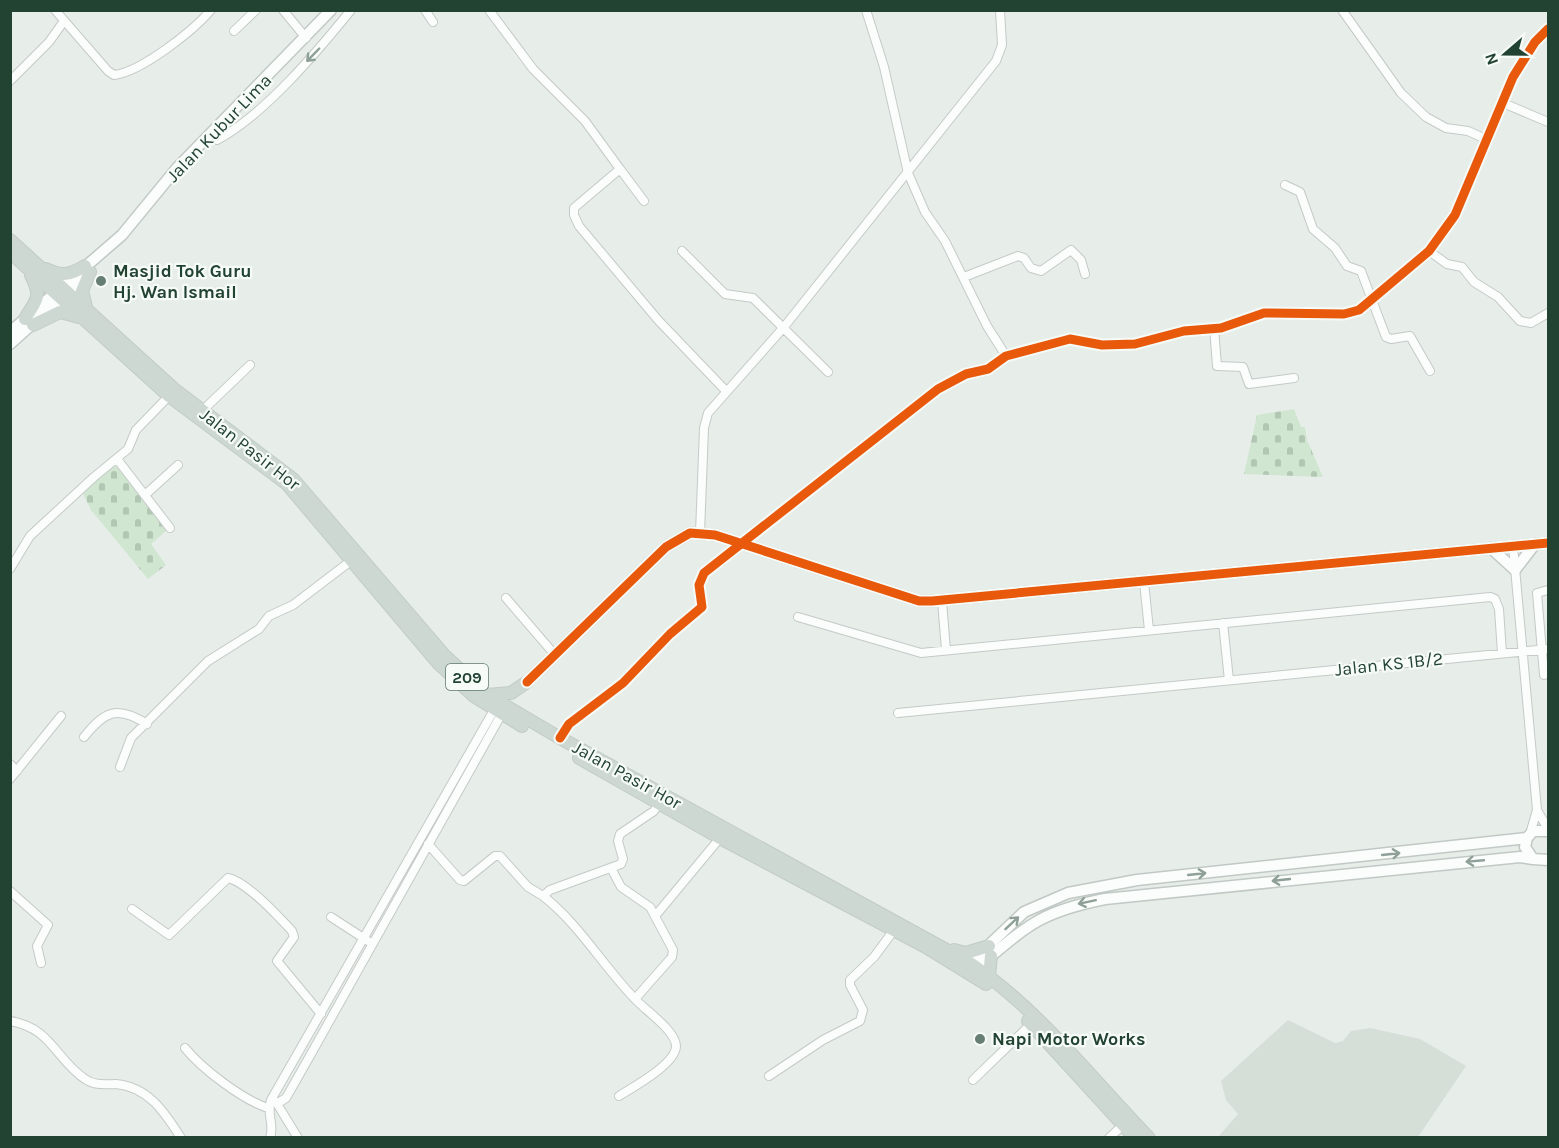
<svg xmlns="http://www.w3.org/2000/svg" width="1559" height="1148" font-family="Karla,sans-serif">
	<defs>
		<pattern id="cemetery-stones" width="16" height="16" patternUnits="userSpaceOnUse" patternTransform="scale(1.5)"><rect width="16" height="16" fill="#d0e6d1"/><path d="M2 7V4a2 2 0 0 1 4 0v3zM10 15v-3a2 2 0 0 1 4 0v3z" fill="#b2c6b4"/></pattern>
	</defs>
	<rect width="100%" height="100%" fill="#e7ede9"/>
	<path fill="#d5dfd8" d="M1288,1020L1335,1043L1343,1041L1351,1031L1370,1028L1420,1039L1466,1066L1418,1137H1218L1238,1114L1226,1100L1221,1081Z"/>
	<path fill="url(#cemetery-stones)" d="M1294,409L1301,427H1305L1307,440L1323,477L1244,474L1257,415Z
		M119,465L167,530L151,544L166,565L148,579L91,510L83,494L108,470Z"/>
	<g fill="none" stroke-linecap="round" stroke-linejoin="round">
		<g stroke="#c4cac6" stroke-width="10">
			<path id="street" d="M55,10L108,71L114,75C141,72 193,31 211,10
				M283,10L306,38
				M425,10L433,22
				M489,10L533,69L585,121L620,169L574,208V215L579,226L658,320L726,391
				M866,10L884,67L908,173L925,212L945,241L987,326L1006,356
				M1342,10L1401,93L1426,117L1446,128L1468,131L1488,140
				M234,31L256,10
				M10,81L49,42L64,21
				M1503,103L1548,122
				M210,135L217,140C264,115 317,52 351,10
				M620,169L644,201
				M1285,185L1300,192L1313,229L1335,248L1347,266L1361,271L1386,337L1391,339L1410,336L1430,371
				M682,251L725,294L753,298L828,372
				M1429,251L1447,264L1462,267L1474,282L1498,297L1520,321L1531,323L1548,313
				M964,277L1018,256L1024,258L1031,268L1041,271L1071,250L1081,260L1085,274
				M1214,328L1217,366L1243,367L1249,384L1294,378
				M202,411L250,365
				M117,459L170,528
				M145,495L178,465
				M700,533L704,428L708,413L784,327L996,61L1002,45L1000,10
				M1513,546L1537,810L1530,834
				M10,569L30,536L94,477L128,449L136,430L169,396
				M1144,582L1149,630
				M506,598L555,655
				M942,601L946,650
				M798,617L921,653L1490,597L1495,599L1499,609L1502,653
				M1223,623L1229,680
				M1544,675L1537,593L1548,590
				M898,713L1548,649
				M84,737C105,711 117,705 147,724
				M560,738L569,724L623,683L670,634L702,607L699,585L704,573L938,389L966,374L988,369L1006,356L1070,339L1102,345L1135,344L1184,331L1221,328L1264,313L1344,314L1359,310L1429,251L1455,215L1513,77L1535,42L1548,29
				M10,764L17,771
				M120,767L131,738L208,661L259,629L269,616L293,605L352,560
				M10,779L61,716
				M1537,810L1548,829
				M428,844L460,880L464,881L495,856H500L528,887L543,896
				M612,870L621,887L650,907L673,950L672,957L635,999
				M10,891L48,925L37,946L41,963
				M132,909L169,935L228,878C247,882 278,916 292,931L294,937L277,961L321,1014
				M656,915L720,838
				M331,917L368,941
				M10,1021C52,1028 55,1059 85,1079C95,1086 105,1084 116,1084C149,1087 165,1113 181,1138
				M185,1048C202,1069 243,1100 268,1108
				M769,1076L823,1040L860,1021L863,1010L850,985V980L874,957L894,930
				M973,1080L1031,1024
				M619,1096C633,1087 676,1064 676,1046C676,1031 645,1010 635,999C603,966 579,924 543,896L550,890L621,864L623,859L618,841L620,834L654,811L659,803
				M276,1102L298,1138
				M278,1103L286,1098L311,1054L501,715
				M270,1138C275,1125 266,1114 271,1100L494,710
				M1109,1138L1123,1125"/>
		</g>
		<g stroke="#c1c9c5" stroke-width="13">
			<path id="secondary" d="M10,332L122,235L177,168L331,10
				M10,344L88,274
				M1491,548L1515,570L1535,544
				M527,682L666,547L690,533L715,535L919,601H932L1548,543
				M1548,831H1533L1527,838L1525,847L1533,859L1548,860
				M970,963L1024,912L1068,893L1137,880L1527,838
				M977,968C1027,926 1039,912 1105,899L1520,857L1533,859"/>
		</g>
		<g stroke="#c2ccc6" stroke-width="14">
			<path id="primary" d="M10,240L174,389L293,479L445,656L487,695L560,738L970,963C1039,1010 1091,1078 1149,1138
				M10,252L169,396L287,484L438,663L474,696L522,726
				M46,269C62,277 70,275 85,266
				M86,307L82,291L90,272
				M25,319C36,299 43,299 31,275
				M33,325L60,312L79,317
				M487,695L511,693L527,682
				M579,758L720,838L926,947L986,984
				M954,950L966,953L989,946
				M989,976L991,956
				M1028,1021L1135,1138"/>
		</g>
		<use href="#street" stroke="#fbfcfc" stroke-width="8"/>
		<use href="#secondary" stroke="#fbfcfc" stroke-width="10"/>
		<use href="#primary" stroke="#ced8d3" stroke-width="12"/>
		<g stroke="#f6fbf8" stroke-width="13">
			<path id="cycleway" d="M527,682L666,547L690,533L715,535L919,601H932L1548,543
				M560,738L569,724L623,683L670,634L702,607L699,585L704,573L938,389L966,374L988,369L1006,356L1070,339L1102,345L1135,344L1184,331L1221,328L1264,313L1344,314L1359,310L1429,251L1455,215L1513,77L1535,42L1548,29"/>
		</g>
		<use href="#cycleway" stroke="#e8590c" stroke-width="9"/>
	</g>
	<defs><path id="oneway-shaft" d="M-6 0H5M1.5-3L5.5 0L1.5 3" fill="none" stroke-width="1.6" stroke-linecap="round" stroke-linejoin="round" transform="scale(1.5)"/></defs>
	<g stroke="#8ea097">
		<use href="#oneway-shaft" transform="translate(313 55) rotate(134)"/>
		<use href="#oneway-shaft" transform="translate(1391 854) rotate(-6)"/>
		<use href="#oneway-shaft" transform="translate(1475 861) rotate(175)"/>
		<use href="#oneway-shaft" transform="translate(1197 874) rotate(-6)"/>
		<use href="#oneway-shaft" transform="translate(1281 880) rotate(174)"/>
		<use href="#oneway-shaft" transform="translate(1087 902) rotate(168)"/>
		<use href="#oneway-shaft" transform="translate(1012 923) rotate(-43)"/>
	</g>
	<g fill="#677e72" stroke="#f6fbf8" stroke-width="2">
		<circle cx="101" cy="281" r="6"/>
		<circle cx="980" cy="1039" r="6"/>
	</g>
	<g text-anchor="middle" stroke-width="4.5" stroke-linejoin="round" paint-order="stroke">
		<rect fill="#f6fbf8" stroke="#627a6d" stroke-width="1.5" x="446" y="664" width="42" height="26" rx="4.5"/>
		<g font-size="16" font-weight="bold" fill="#224332">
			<text x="467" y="683">209</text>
		</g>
		<g font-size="18" fill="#224332" stroke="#f6fbf8">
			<text transform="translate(219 128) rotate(-46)" y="6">Jalan Kubur Lima</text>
			<text transform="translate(250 449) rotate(38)" y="6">Jalan Pasir Hor</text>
			<text transform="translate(1389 664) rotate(-6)" y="6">Jalan KS 1B/2</text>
			<text transform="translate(627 775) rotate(29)" y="6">Jalan Pasir Hor</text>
		</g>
		<g font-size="18" font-weight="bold" fill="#224332" stroke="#f6fbf8" text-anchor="start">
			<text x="113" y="277">Masjid Tok Guru<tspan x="113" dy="21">Hj. Wan Ismail</tspan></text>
			<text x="992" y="1045">Napi Motor Works</text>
		</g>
	</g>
	<rect width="1559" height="1148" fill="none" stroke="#224332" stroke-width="24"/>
	<g transform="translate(1505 54) rotate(250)" stroke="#f6fbf8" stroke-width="4.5" paint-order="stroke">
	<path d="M0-4.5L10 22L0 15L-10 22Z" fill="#224332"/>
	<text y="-9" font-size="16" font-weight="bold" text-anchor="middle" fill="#224332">N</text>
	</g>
</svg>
